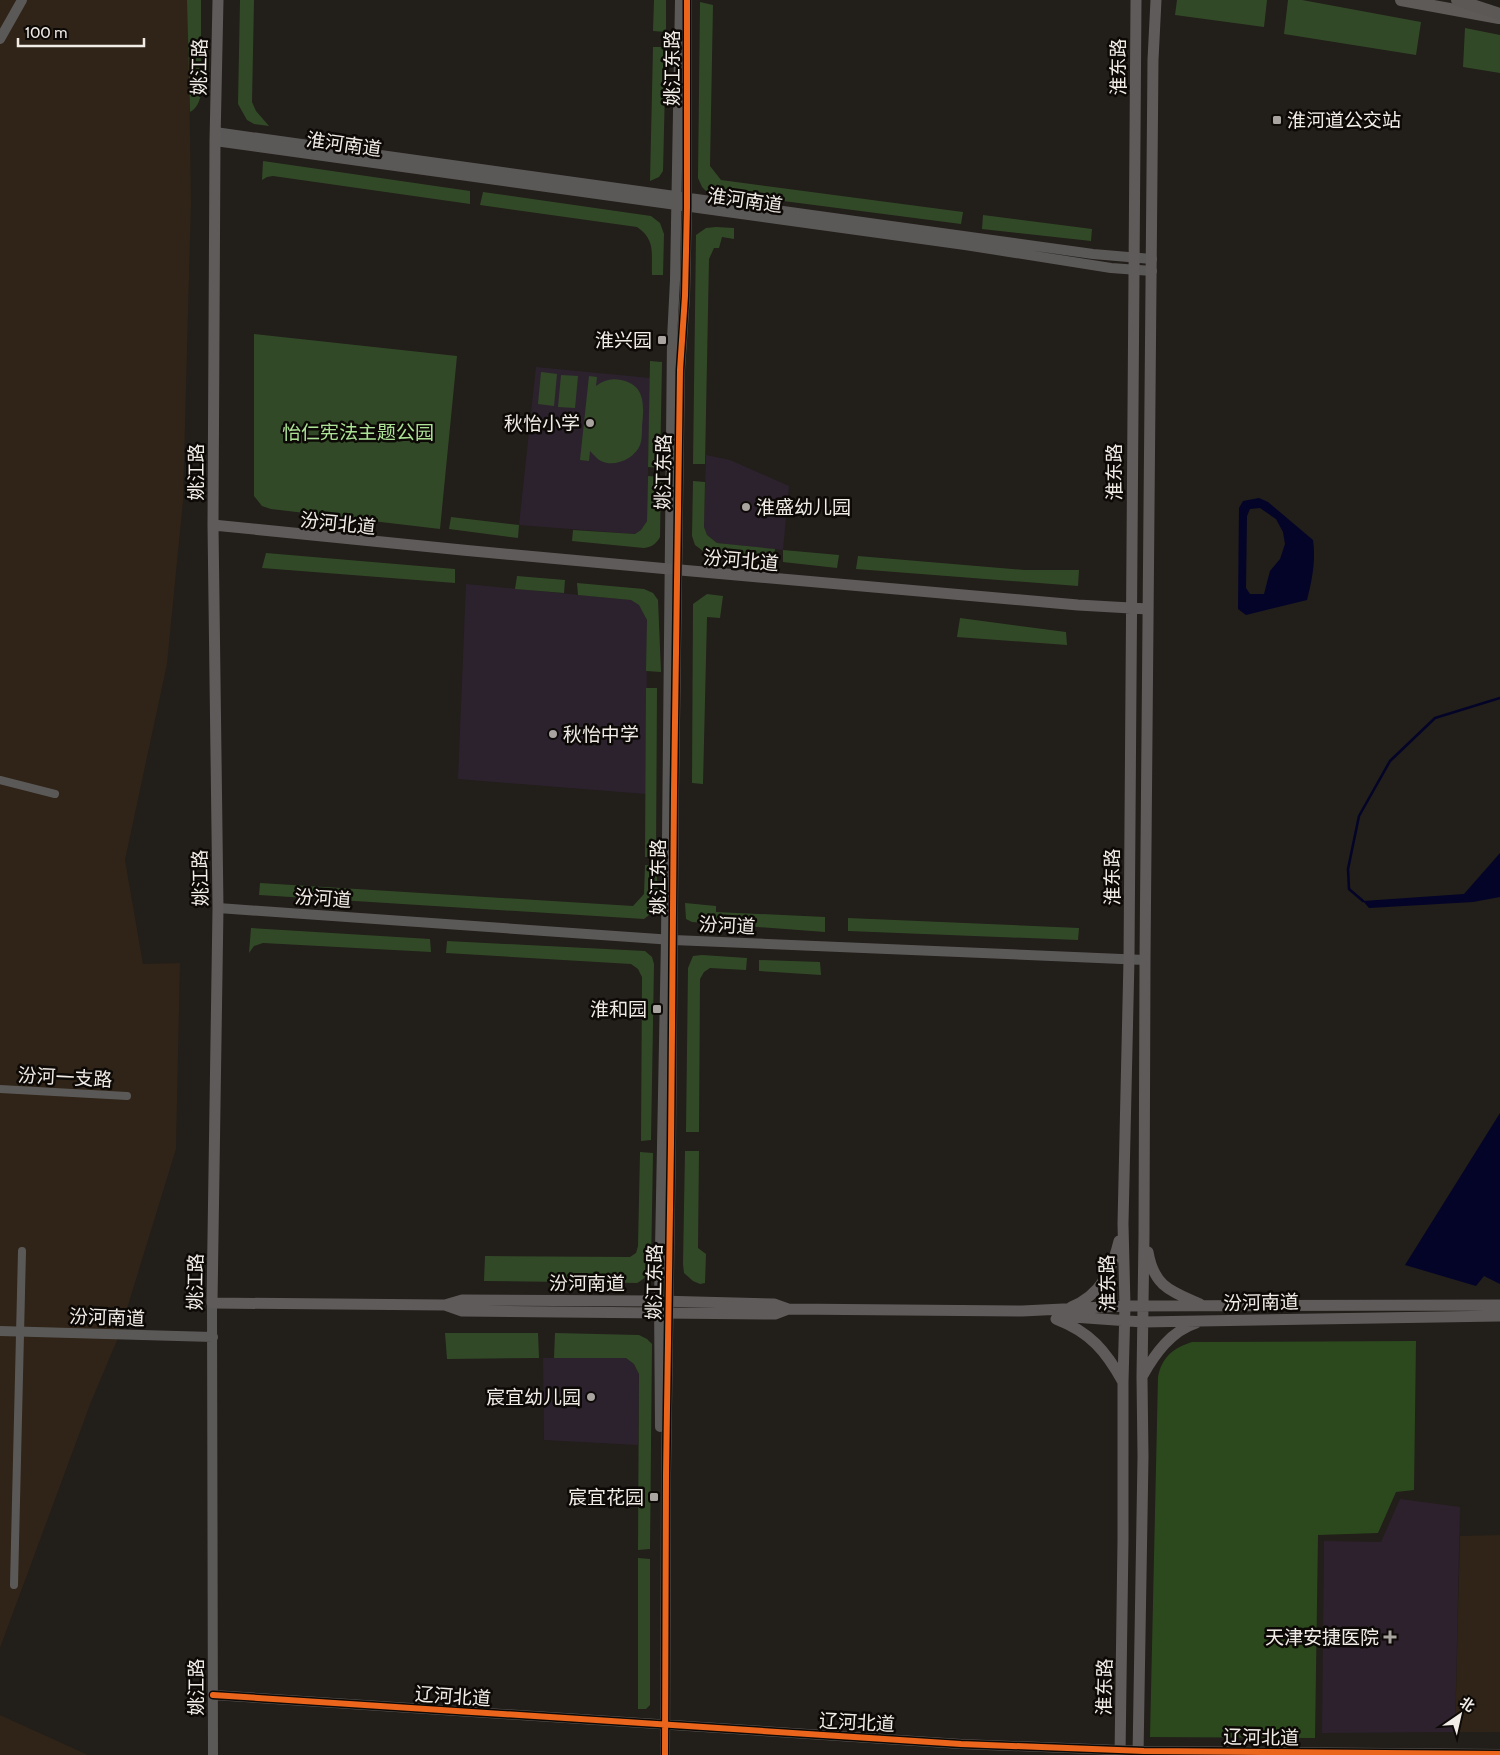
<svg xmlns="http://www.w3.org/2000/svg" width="1500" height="1755" font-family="Cabin,'Noto Sans SC',sans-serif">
	<rect width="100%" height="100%" fill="#221e1a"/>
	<path fill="#2f2417" d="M0,0H188L191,202L183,501L167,664L125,860L143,964L180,963L176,1149L118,1338L91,1402L0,1648Z
		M1500,1535V1732H1455L1460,1536Z
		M0,1715L88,1755H0Z"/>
	<path fill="#2c222e" d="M536,367L650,378L647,521L641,530L635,534L519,525Z
		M706,455L730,460L789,486L783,550L717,543L707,535L704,527Z
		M466,584L631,600L640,605L647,620L646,794L458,779Z
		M543,1358H626L634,1364L639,1374L638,1445L544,1440Z"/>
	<path fill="#2d212d" d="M1400,1499L1460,1507L1455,1732L1322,1733L1324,1541L1381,1542Z"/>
	<path fill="#324927" d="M187,0H201V95C199,102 197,108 190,112Z
		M240,0H254L252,102L256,111L269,126L254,124L247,120L238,104Z
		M654,0H666V32L653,31Z
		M1177,0H1267L1264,27L1175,15Z
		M1288,0H1302L1421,22L1416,55L1284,34Z
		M700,2L713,5L710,166L721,180L963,212L961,224L706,191L702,187L698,178Z
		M1465,28L1500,35V73L1463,67Z
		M653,47H666L663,171L659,177L650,181Z
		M263,161L470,191V204L273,176L267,177L262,180Z
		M483,192L651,216L660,223L664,234L663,275H652C651,253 656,240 637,227L480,205Z
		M983,215L1092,229L1091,241L982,229Z
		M716,227L734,228V239L722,237L719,248H714L709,259L705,464H693L696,235L706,228Z
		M254,334L457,356L440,529L271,509L262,506L254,496Z
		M650,361L662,362L660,468L648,467Z
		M541,372L557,374L554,406L538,404Z
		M561,375L578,376L575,408L558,407Z
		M589,376L597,377L596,386C604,380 611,378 621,380C646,385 644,406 642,426C642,432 642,440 640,445C635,458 615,468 601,461C597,459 594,455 590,451L589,461L580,460Z
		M648,476L661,477L660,537C656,544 652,547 644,548L572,541L573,530L635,534L641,530L647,521Z
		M693,481L705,482L704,527L707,535L717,543L775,549L774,561L707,554L695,545L692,536Z
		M451,517L519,525L518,538L449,529Z
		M783,550L839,555L837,568L783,562Z
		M266,553L455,569V583L262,568Z
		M858,556L1025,570H1079L1078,586L856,569Z
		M517,576L565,580L564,593L515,589Z
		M577,583L644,589L653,593L658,600L661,672L646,671L647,620L639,605L631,600L578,595Z
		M707,594L723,596L720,618L707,617L703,784L692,783L693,604Z
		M960,618L1066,632L1067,645L957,637Z
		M646,688H657L656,857H645Z
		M645,865H656C657,883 662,908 644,919L259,895L260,883L633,906L644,894Z
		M685,903L716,906V912L825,917V932L692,922L686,919Z
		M848,918L1079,928L1078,940L848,931Z
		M251,928L430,939L431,952L263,943L254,946L249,953Z
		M447,941L645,951L652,957L654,964L651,1140L641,1141L642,977L638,969L631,964L446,953Z
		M702,955L747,958L746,970L710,968L704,972L700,979L699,1132H686L688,968L693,956Z
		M759,960L820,962L821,975L759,971Z
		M685,1151H699L698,1248L706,1254L705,1283L700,1284L693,1281L684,1273L683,1264Z
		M640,1152L653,1153L651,1267C647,1275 645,1279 637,1283L484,1281L485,1256L630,1257L636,1253L638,1246Z
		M445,1333H538L539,1358L447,1359Z
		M555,1333L639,1335L647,1339L652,1344L650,1549L638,1550L639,1374L634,1364L626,1358H554Z
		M638,1558L650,1559V1705L646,1709H638Z"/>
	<path fill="#2c491d" d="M1416,1341L1414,1490L1396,1492L1378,1533L1318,1535L1315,1738L1150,1737L1158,1377C1162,1357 1173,1348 1192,1342Z"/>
	<path fill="#030428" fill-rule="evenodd" d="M1259,498L1268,502L1313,540C1316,561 1312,580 1307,600L1246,615L1238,609L1239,508L1243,501ZM1260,508L1276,519L1283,532L1285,544L1280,559L1270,571L1264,594H1250L1246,588L1247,516L1250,509Z
		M1500,853V897L1473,902L1369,908L1363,901L1464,894Z
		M1500,1113V1284L1484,1276L1476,1286L1405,1265Z"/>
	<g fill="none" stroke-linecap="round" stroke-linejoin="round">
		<path stroke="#030428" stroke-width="2.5" d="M1363,901L1349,889L1348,869L1359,816L1390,761L1435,718L1500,698"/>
		<path stroke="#5b5958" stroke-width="8" d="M0,780L55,794
			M0,1089L127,1096
			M14,1585L22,1251"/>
		<path stroke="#5b5958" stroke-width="10" d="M0,39L22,0
			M215,132L1093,254L1152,259
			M215,141L965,245L1111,268L1152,271
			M218,908L673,940L1145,960
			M212,1303L213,1755
			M0,1331L213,1337
			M660,1427L659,1301L666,939L672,339L675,280L680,0
			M213,1695L961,1744L1144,1751L1500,1754
			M665,1755L666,1475L671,1144L674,793L680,370L685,296L687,207V0"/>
		<path stroke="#5e5b5a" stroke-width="11" d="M218,0L215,141L213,525L218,908L212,1303L445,1305L462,1311L775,1314L788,1309
			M213,525L462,550L669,569L1078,605L1148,609
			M1148,1252C1154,1287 1171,1291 1200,1304
			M445,1305L462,1300L659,1301L774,1304L788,1309L1022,1311L1125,1306L1500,1305
			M1071,1307C1101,1295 1112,1270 1119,1241
			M1059,1316L1143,1322L1500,1316
			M1056,1319C1090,1332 1106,1351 1123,1382
			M1143,1375C1155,1354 1171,1331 1196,1323
			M1120,1755L1123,1540V1382L1125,1306L1123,1224L1129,959L1136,0
			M1138,1755L1143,1457L1142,1377L1144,1236L1145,960L1153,60L1156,0"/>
		<path stroke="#5e5a57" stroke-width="12" d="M1401,0L1499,18"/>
		<path stroke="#5c5856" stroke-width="12" d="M1457,0L1500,14"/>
		<g stroke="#0c0906" stroke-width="9">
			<path id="cycleway" d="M213,1695L961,1744L1144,1751L1500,1754
				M665,1755L666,1475L671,1144L674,793L680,370L685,296L687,207V0"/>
		</g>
		<use href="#cycleway" stroke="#eb651d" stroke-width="6"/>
	</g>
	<g fill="#a9a49f" stroke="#0c0906" stroke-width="2">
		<rect x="1272" y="115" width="10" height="10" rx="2.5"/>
		<rect x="657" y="335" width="10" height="10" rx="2.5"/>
		<circle cx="590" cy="423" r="5"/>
		<circle cx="746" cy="507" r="5"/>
		<circle cx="553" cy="734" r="5"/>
		<rect x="652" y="1004" width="10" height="10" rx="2.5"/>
		<circle cx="591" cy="1397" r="5"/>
		<rect x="649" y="1492" width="10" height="10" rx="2.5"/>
		<path d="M1387.5 1629.5h5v5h5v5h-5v5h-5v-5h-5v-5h5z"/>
	</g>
	<g text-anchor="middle" stroke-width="5" stroke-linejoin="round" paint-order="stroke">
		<g font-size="19" fill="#f2ece7" stroke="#0c0906">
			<text transform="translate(199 67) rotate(-89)" y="7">姚江路</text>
			<text transform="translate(1118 67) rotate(-90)" y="7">淮东路</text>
			<text transform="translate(672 68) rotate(-90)" y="7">姚江东路</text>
			<text transform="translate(344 144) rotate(8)" y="7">淮河南道</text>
			<text transform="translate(745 200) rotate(8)" y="7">淮河南道</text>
			<text transform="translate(196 472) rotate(-90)" y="7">姚江路</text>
			<text transform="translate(663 472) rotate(-89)" y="7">姚江东路</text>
			<text transform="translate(1114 472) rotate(-90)" y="7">淮东路</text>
			<text transform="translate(338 523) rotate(6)" y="7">汾河北道</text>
			<text transform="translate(741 560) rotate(5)" y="7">汾河北道</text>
			<text transform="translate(658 877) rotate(-90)" y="7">姚江东路</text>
			<text transform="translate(1112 877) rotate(-90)" y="7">淮东路</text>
			<text transform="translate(200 878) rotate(-91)" y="7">姚江路</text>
			<text transform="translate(323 898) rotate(4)" y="7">汾河道</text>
			<text transform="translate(727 925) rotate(3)" y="7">汾河道</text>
			<text transform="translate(65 1077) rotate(3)" y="7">汾河一支路</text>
			<text transform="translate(195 1282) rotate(-89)" y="7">姚江路</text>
			<text transform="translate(654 1282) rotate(-89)" y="7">姚江东路</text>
			<text x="587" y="1290">汾河南道</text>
			<text transform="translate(1107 1283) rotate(-91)" y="7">淮东路</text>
			<text transform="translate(1261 1302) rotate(-1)" y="7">汾河南道</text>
			<text transform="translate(107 1317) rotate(2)" y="7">汾河南道</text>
			<text transform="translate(196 1687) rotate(-90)" y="7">姚江路</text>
			<text transform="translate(1104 1687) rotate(-89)" y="7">淮东路</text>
			<text transform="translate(453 1696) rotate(4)" y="7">辽河北道</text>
			<text transform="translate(857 1722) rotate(3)" y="7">辽河北道</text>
			<text transform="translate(1261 1737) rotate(1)" y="7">辽河北道</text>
		</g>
		<g font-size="19" fill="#f2ece7" stroke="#0c0906" text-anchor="end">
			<text x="1287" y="127" text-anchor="start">淮河道公交站</text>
			<text x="652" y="347">淮兴园</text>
			<text x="580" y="430">秋怡小学</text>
			<text x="756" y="514" text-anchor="start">淮盛幼儿园</text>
			<text x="563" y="741" text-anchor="start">秋怡中学</text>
			<text x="647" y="1016">淮和园</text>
			<text x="581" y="1404">宸宜幼儿园</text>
			<text x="644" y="1504">宸宜花园</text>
			<text x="1379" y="1644">天津安捷医院</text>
		</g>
		<g font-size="19" fill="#abe295" stroke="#0c0906">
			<text x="358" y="439">怡仁宪法主题公园</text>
		</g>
	</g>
	<g transform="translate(1460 1715) rotate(34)" stroke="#0c0906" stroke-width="4" paint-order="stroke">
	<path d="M0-4L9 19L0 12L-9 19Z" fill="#f2ece7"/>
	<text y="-8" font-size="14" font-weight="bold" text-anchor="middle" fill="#f2ece7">北</text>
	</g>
	<path d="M18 38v8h126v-8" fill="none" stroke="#f2ece7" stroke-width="2.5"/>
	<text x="25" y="38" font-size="15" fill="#f2ece7" stroke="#0c0906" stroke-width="4" paint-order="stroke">100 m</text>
</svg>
